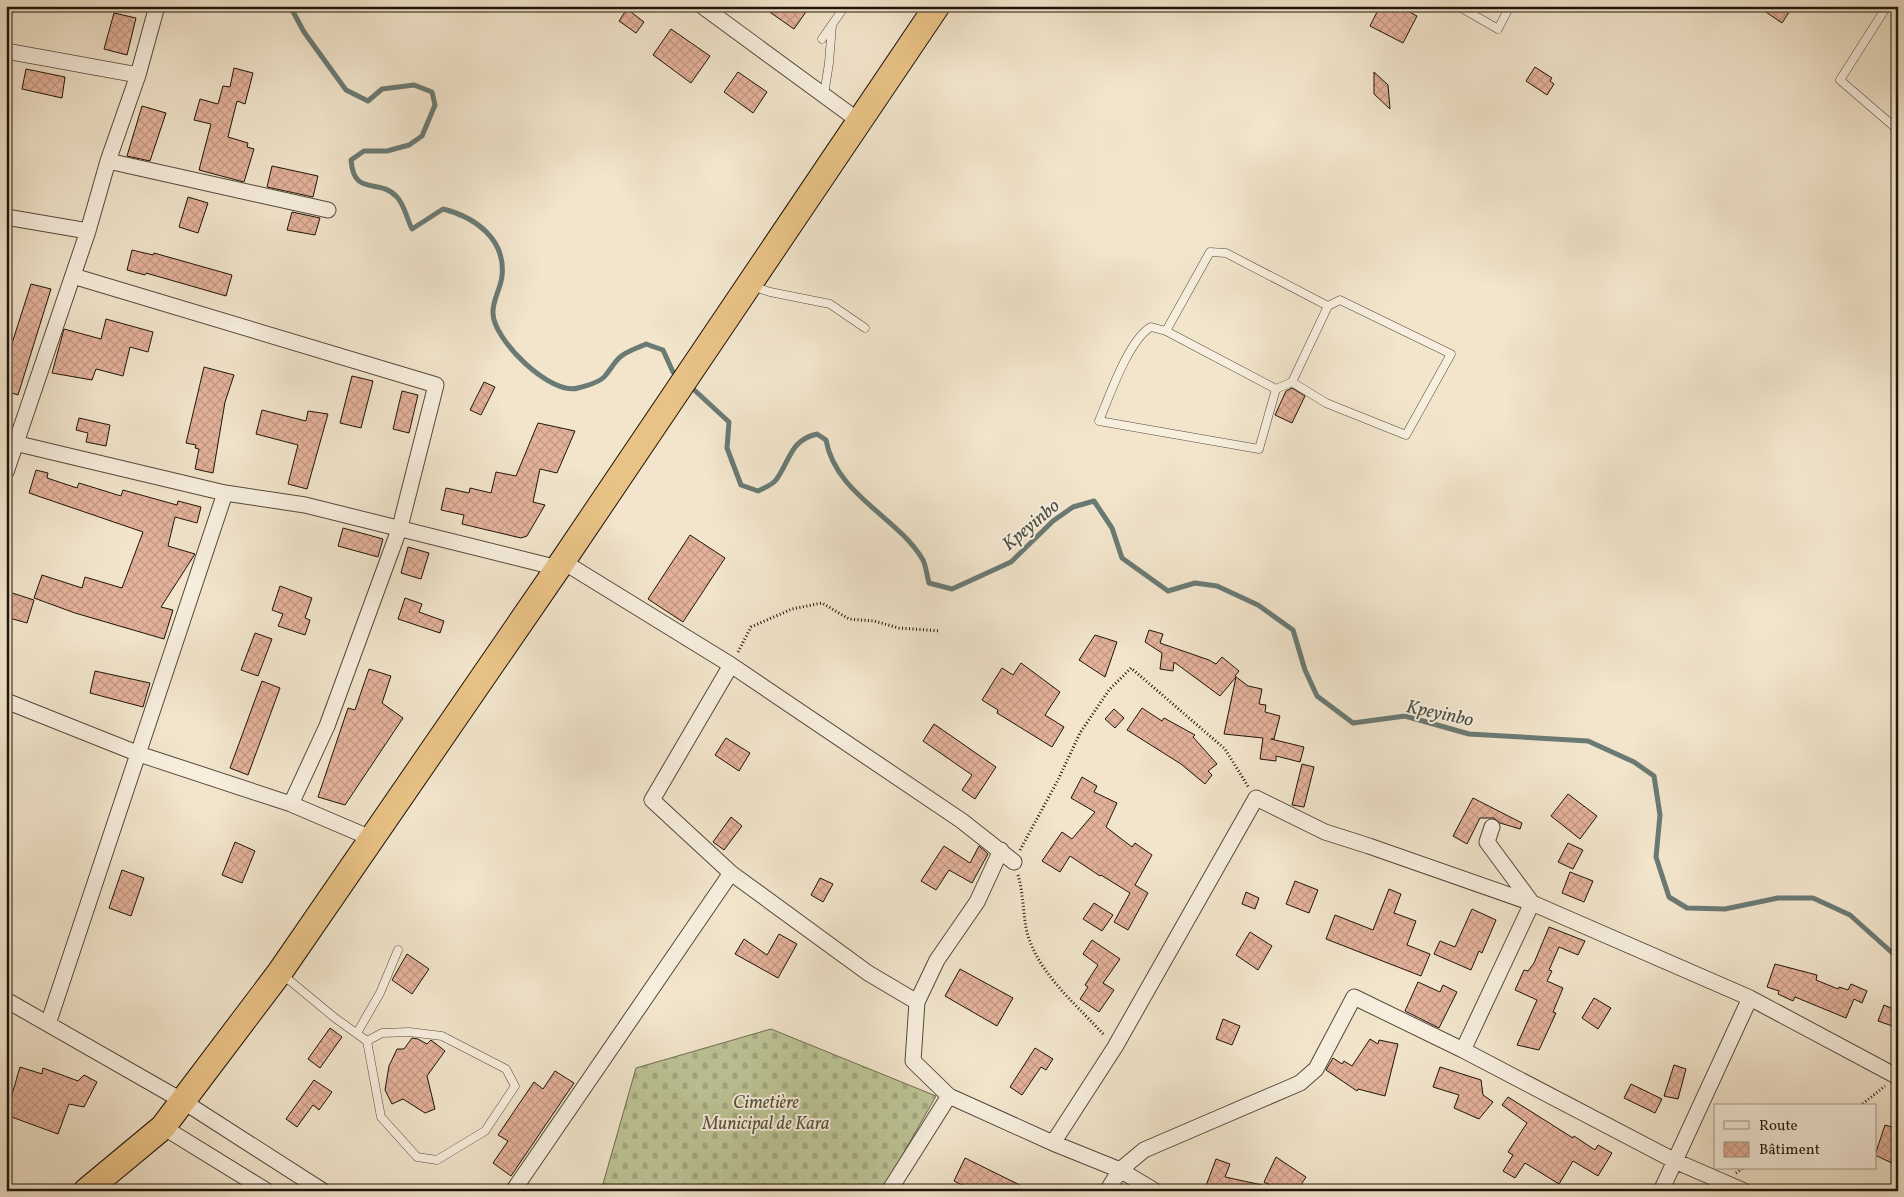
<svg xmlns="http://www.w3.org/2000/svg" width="1904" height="1197" font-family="Vollkorn,serif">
	<defs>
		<pattern id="cemetery-stones" width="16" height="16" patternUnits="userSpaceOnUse" patternTransform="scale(1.25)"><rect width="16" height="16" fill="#bdc496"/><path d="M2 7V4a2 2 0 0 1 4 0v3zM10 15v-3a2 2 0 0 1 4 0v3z" fill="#a2a880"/></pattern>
		<pattern id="building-cross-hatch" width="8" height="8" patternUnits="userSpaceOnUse" patternTransform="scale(1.25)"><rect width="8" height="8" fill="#e4b29b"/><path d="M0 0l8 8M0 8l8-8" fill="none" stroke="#c39884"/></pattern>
	</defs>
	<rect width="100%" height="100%" fill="#f2e5cc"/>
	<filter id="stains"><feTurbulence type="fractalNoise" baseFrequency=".004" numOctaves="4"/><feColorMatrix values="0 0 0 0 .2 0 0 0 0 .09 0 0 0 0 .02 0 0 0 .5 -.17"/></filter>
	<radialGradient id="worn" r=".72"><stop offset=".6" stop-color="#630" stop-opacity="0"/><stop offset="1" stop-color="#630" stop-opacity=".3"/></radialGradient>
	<path fill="url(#cemetery-stones)" stroke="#6e6c50" d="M771,1029L936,1096L882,1191H601L636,1068Z"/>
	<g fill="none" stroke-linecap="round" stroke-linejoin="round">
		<path stroke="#6a7a74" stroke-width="5" d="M290,6L304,32L346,90L368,101L382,89L414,85L432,92L435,105L422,136L409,145L387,151H364L351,160C354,198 379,177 397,197C404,204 407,219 412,229L443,209C475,217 506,239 502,276C501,288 492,301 493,313C493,340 551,396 578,388C586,386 600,382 605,376C610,370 614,363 619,358C626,351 638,348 646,344L663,350L673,372L678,376
			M690,386L729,422L727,448L741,485L758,491C764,488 772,485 776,480C790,461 790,440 817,434L826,440C836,495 897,516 923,560C926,566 927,576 929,583L952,589L1011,562L1053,521L1073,507L1094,501L1112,528L1122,558L1168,591L1195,583L1217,586L1258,605L1293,630L1305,670L1317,696L1353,723L1405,716L1469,734L1588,741L1634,762L1654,776L1660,815L1656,857L1669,897L1687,908L1725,909L1778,898H1813L1850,915L1898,958"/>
	</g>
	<path fill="url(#building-cross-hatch)" stroke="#1f1409" d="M761,6H810L794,29Z
		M1380,6H1398L1417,16L1403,43L1370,26Z
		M1757,6H1793L1782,23Z
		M627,9L644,22L636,33L619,21Z
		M114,13L136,18L127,55L104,49Z
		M671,29L710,56L691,83L653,55Z
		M1535,67L1552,78L1550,81L1554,84L1547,95L1526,81Z
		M234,68L253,73L245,104L237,101L228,137L248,143L247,147L254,149L244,182L199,170L211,124L194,120L200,99L218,104L223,86L230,87Z
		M26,69L65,77L62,98L22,89Z
		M738,72L767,92L753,113L724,92Z
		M1374,72L1388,85L1390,109L1374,94Z
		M142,106L166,113L150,161L127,156Z
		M272,166L318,176L313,197L267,187Z
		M188,197L208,203L198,233L179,227Z
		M292,212L320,218L315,235L287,230Z
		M132,250L153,255L154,253L232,275L226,296L146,273L145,275L127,270Z
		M31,284L51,289L18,395L6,391V362Z
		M106,319L153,332L148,352L130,347L123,376L96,369L92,380L52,373L64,329L101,339Z
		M204,367L234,375L225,402L213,473L195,469L199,449L195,448L196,445L186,443Z
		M352,376L373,381L361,428L340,423Z
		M484,382L495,387L481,415L470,410Z
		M1292,388L1305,396L1292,423L1275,415L1286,391Z
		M402,391L418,395L409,433L393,429Z
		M262,410L306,421L308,411L328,414L307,489L288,484L298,445L256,434Z
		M79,418L110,425L106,446L86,442L88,433L76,430Z
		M538,423L575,431L557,473L540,469L533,502L545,505L527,536L521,538L462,524L464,515L441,510L446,488L469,493L470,488L491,493L496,472L516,476Z
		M36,470L48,473L47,478L77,488L79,483L121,496L123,490L177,505L178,501L201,507L197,523L175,517L168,546L195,554L161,607L173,610L164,639L75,613L34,598L42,575L82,588L85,577L122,588L143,532L29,493Z
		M343,528L383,539L378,557L338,546Z
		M690,535L725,558L683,622L648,599Z
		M408,547L429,553L421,579L401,573Z
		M280,586L312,598L305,618L310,620L305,635L278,626L283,614L272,610Z
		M6,591L34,600L27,623L6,617Z
		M405,598L422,604L419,612L444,621L440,633L398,619Z
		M1149,630L1163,634L1160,643L1209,660L1216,664L1222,657L1239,671L1235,676L1248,686L1262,689L1259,704L1266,705L1265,712L1280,716L1274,739H1271L1304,747L1300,762L1276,756V761L1260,759L1263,738L1224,734L1236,677L1220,696L1174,662L1173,671L1160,669L1162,653L1145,642Z
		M255,633L272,639L258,676L241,670Z
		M1095,635L1117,642L1105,677L1079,660Z
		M1021,663L1060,692L1045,715L1064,727L1052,747L997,713L998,710L982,700L1002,668L1013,675Z
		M369,669L391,676L382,703L403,718L345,805L318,797L348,708L355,710Z
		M95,671L150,683L143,707L90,693Z
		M262,681L280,688L248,775L230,768Z
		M1142,708L1162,721L1164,718L1195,735L1193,737L1217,764L1208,771L1212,775L1205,784L1181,764L1127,730Z
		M1114,709L1124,718L1115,728L1105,719Z
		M934,724L996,767L975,799L962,790L972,775L923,741Z
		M726,738L750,753L739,771L715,755Z
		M1302,764L1314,767L1304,807L1292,805Z
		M1082,777L1097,786L1094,792L1117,803L1106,827L1132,847L1135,843L1152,855L1135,885L1148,893L1128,930L1114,922L1130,893L1101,875L1100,876L1070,856L1060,872L1042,861L1062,832L1072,839L1095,812L1071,798Z
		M1568,794L1597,816L1580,839L1551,816Z
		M1473,798L1522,823L1520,829L1500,823L1494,818H1480L1467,844L1453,836Z
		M731,817L742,826L724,850L713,842Z
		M235,842L255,851L242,883L222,875Z
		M1568,843L1583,850L1573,869L1558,862Z
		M944,846L970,863L979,846L988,854L972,883L949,870L936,890L921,881Z
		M122,870L144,878L131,916L109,908Z
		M1570,872L1593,881L1584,902L1562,893Z
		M820,878L833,884L823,902L811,895Z
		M1295,881L1318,890L1309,913L1286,904Z
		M1389,889L1401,894L1394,913L1416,921L1407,945L1430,954L1421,976L1326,939L1335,915L1373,930Z
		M1246,892L1259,898L1255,909L1242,904Z
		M1094,903L1113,915L1102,931L1083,919Z
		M1472,909L1496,920L1482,953L1479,951L1471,970L1434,954L1440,941L1455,947Z
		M1549,927L1585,941L1578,955L1559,947L1549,970L1552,971L1547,981L1563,988L1553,1012L1556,1013L1539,1050L1517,1045L1537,1000L1515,990L1524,970L1528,971L1534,963Z
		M1250,932L1272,946L1258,970L1236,955Z
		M779,934L797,944L778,978L735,954L744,939L767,955Z
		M1092,940L1120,959L1103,983L1114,990L1099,1012L1080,999L1088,987L1085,985L1098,965L1083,954Z
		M407,954L429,969L412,994L392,980Z
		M1775,964L1817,975L1816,980L1838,989L1839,987L1848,990L1851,984L1867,991L1862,1003L1854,999L1846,1018L1795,997L1793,1001L1778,994L1779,991L1767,987Z
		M960,969L1013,998L997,1026L945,996Z
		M1418,982L1440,992L1443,985L1457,992L1439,1028L1405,1011Z
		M1594,998L1611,1008L1598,1029L1582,1018Z
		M1884,1005L1898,1011V1028L1878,1021Z
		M1223,1019L1240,1026L1232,1045L1216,1039Z
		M330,1028L342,1037L320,1068L308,1059Z
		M412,1038L418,1039L427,1044L431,1040L445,1051L427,1076L435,1109L425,1113L403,1099L392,1104L385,1090L389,1066L397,1049H404Z
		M1370,1039L1378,1044L1379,1040L1398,1044L1385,1096L1358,1089L1357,1091L1326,1070L1333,1058L1342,1064L1344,1061L1352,1066Z
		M1035,1048L1053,1059L1046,1070L1041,1067L1022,1095L1010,1087Z
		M1674,1065L1686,1069L1678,1099L1664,1096Z
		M20,1067L42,1074L43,1068L78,1081L84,1075L97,1082L84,1107L69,1104L58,1134L6,1115Z
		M1440,1067L1481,1080L1483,1095L1493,1102L1479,1119L1454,1108L1459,1095L1433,1087Z
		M555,1071L574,1083L511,1176L493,1163L508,1141L498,1135L534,1082L543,1089Z
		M314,1080L332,1092L319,1110L313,1105L297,1127L286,1119Z
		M1631,1084L1662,1099L1655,1113L1624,1098Z
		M1508,1097L1573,1138L1574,1136L1595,1150L1598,1145L1612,1153L1598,1176L1573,1161L1559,1184L1525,1163L1515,1178L1503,1171L1513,1155L1508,1152L1527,1123L1502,1105Z
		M1885,1125L1898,1129V1166L1875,1155Z
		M1276,1157L1306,1177L1297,1191H1281L1264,1182Z
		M965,1158L1032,1191H974L954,1181Z
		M1216,1159L1230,1164L1225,1177L1262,1185V1191H1204Z"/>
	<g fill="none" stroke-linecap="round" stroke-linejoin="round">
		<g stroke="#54483a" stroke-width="9">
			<path id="service" d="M1458,6L1498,29L1510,6
				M1887,6L1840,80L1898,130
				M822,39L845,6
				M824,95L829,63L832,25
				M752,286L770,292L830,304L865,328
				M1151,327L1166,331L1276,389L1259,449L1099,421C1109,397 1129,339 1151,327Z
				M1166,331L1210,252L1226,253L1328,306
				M1276,389L1292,382L1328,306L1340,300L1451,354L1406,435L1326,403L1292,382
				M283,975L335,1018L367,1041L381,1117L417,1157L437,1160L485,1131L515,1086L506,1069L442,1036L409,1032L382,1033L367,1041
				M357,1033L380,993L398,950"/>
		</g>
		<g stroke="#54483a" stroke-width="17">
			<path id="minor" d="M702,6L859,121
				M6,51L138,75
				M108,161L328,210
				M6,217L88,231
				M73,276L436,385L400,527L327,726L291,804
				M6,441L225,493L305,505L558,568
				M6,472L88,231L108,161L138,75L157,6
				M562,561L731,665L962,821L1014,862
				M731,665L652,800L731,873L868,973L917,1002
				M6,701L139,754L291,804L373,839
				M6,1000L181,1100L323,1191
				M48,1024L225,493
				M1463,1050L1532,903L1487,842L1492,827
				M949,1096L1053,1143L1120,1170L1155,1191
				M163,1127L267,1191
				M1053,1143L1115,1047L1256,798L1325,832L1369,846L1532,903L1750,998L1898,1077
				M513,1191L731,873
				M889,1191L949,1096L913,1061L917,1002L937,960L977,902L1001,850
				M1107,1191L1120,1170L1144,1150L1300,1083L1316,1069L1354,997L1463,1050L1675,1161L1744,1191
				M1661,1191L1750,998"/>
		</g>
		<g stroke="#1f1409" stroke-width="27">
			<path id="trunk" d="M86,1191L163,1127L280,972L558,568L937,6"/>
		</g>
		<path stroke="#1f1409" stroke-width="3" stroke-dasharray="1 2.5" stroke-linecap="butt" d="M738,652L751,627L792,609L822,603L849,619L874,621L899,628L940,631
			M1020,850L1058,780L1080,733L1109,690L1131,668L1225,749L1249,788
			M1018,875C1023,892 1023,910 1026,928C1035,971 1076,1004 1104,1035
			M1860,1106L1885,1086
			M1736,1173L1743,1168"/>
		<use href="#service" stroke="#f7eede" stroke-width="8"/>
		<use href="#minor" stroke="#f7eede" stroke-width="15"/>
		<use href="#trunk" stroke="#e9c286" stroke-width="25"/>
	</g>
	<g text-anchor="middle" stroke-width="4" stroke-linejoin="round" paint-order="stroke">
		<g font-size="18" font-style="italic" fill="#56523a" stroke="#f7eede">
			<text x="766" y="1108">Cimetière<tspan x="766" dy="21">Municipal de Kara</tspan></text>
		</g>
		<g font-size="19" font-style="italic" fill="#4b5048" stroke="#f7eede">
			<text transform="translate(1030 524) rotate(-40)" y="7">Kpeyinbo</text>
			<text transform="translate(1440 712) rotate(12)" y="7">Kpeyinbo</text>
		</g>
	</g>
	<rect width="1904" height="1197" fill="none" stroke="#f2e5cc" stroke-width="25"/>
	<rect x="8" y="8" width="1889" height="1182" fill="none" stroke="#1f1409" stroke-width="2.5"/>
	<rect x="12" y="12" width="1879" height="1172" fill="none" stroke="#1f1409"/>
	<rect x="1714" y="1104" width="162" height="65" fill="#f7eede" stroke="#a19789"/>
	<rect x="1724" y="1121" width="25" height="8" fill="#f7eede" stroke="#a19789"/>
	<text x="1759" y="1130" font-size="15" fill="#1f1409">Route</text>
	<rect x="1724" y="1142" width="25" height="15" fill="url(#building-cross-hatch)" stroke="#a19789"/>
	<text x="1759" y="1154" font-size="15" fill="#1f1409">Bâtiment</text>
	<rect width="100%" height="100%" filter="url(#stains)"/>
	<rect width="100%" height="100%" fill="url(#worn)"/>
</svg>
